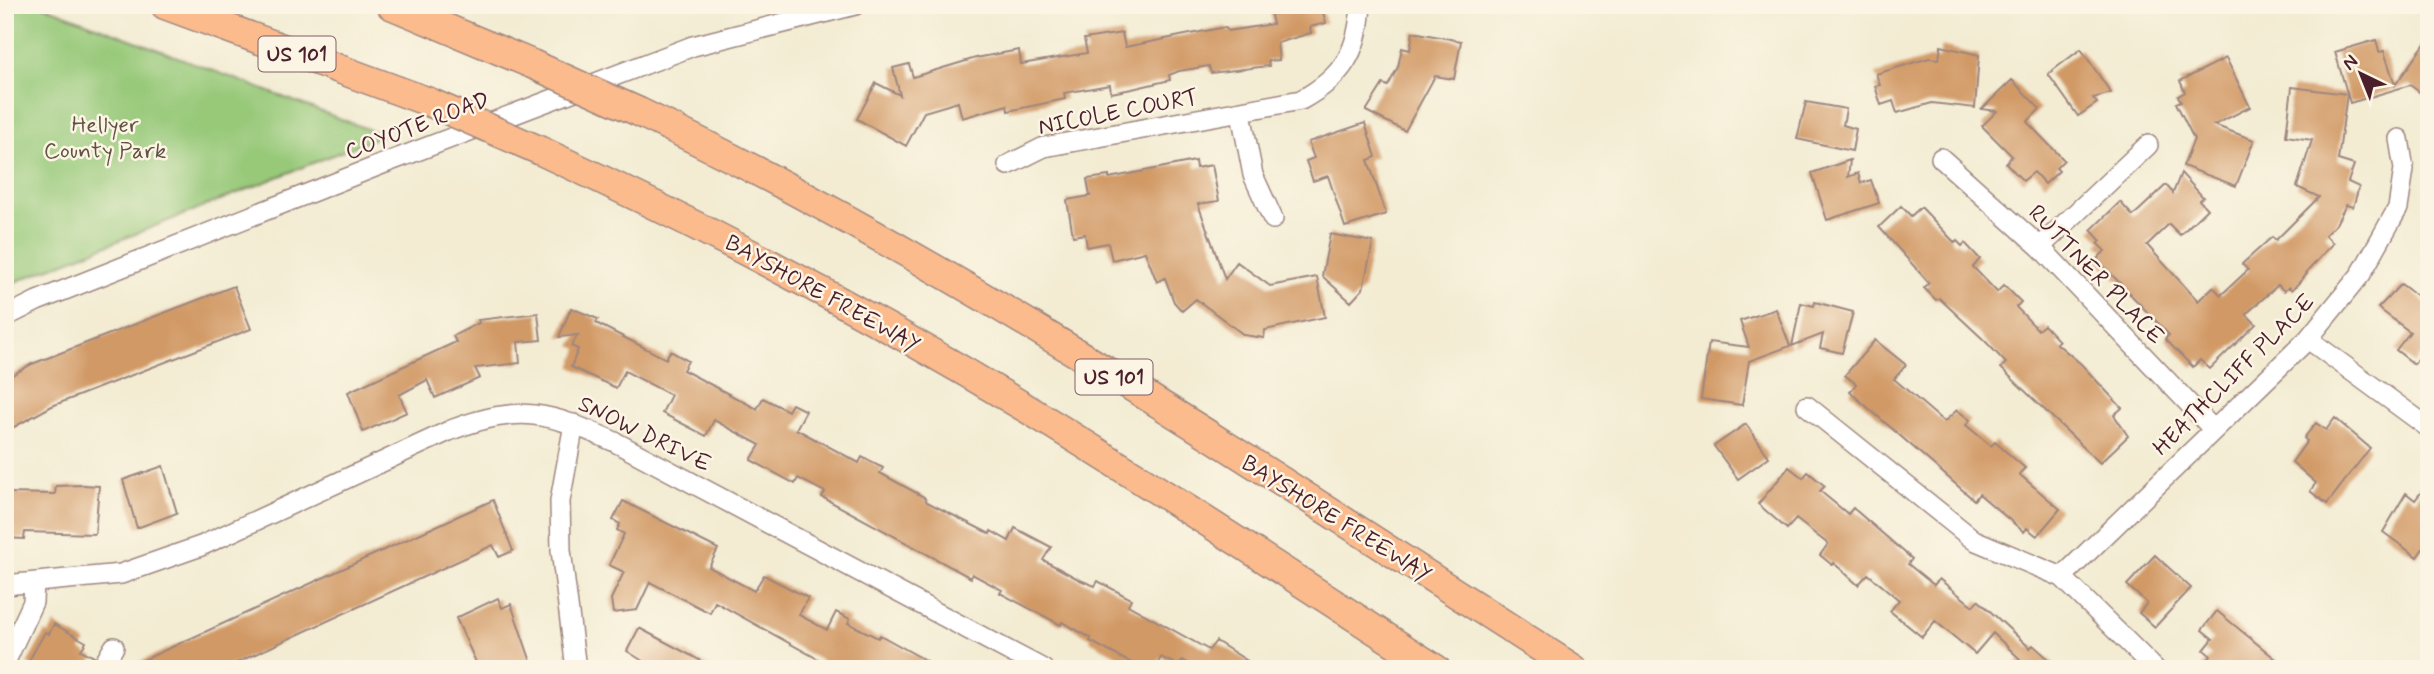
<svg xmlns="http://www.w3.org/2000/svg" width="2434" height="674" font-family="Mynerve,sans-serif">
	<rect width="100%" height="100%" fill="#fcf5e5"/>
	<filter id="ink" filterUnits="userSpaceOnUse"><feTurbulence type="fractalNoise" baseFrequency=".0143" numOctaves="2"/><feDisplacementMap in="SourceGraphic" scale="14" xChannelSelector="R" yChannelSelector="G"/><feConvolveMatrix kernelMatrix="1 2 1 2 8 2 1 2 1" color-interpolation-filters="sRGB"/></filter>
	<filter id="wash" filterUnits="userSpaceOnUse"><feTurbulence type="fractalNoise" baseFrequency=".00686" numOctaves="4" result="noise"/><feDisplacementMap in="SourceGraphic" scale="28" xChannelSelector="R" yChannelSelector="G"/><feGaussianBlur stdDeviation="1.57" result="paint"/><feColorMatrix in="noise" values="0 0 0 0 0 0 0 0 0 0 0 0 0 0 0 0 0 1.4 0 .05"/><feComposite in="paint" operator="in"/></filter>
	<g filter="url(#wash)">
		<rect width="100%" height="100%" fill="#f3ecd3"/>
		<path fill="#97c979" stroke="#707452" stroke-width="2" d="M5,5H41L383,135L5,286Z"/>
		<g id="blocks">
			<path fill="#d19965" d="M1278,5H1321L1326,23L1310,27L1311,33L1277,43L1279,60L1268,61L1269,66L1211,73L1209,66L1179,71L1169,75L1170,80L1132,89L1111,93L1110,85L1064,93L1065,99L1008,111L1007,105L962,118L958,102L924,112L906,146L857,119L876,83L900,95L893,68L909,64L913,77L976,58L1019,50L1021,64L1087,53L1084,39L1122,33L1125,47L1225,27L1228,31L1273,24L1270,12L1279,9Z
				M1413,32L1461,41L1454,79L1435,76L1405,131L1366,111L1383,84L1388,86L1398,67L1402,48L1410,50Z
				M2429,38V99L2410,85L2350,103L2335,52L2376,40L2379,52L2384,51L2395,85Z
				M1941,46L1979,55L1975,108L1932,103L1897,113L1893,101L1881,105L1875,86L1880,85L1876,74L1929,58L1939,59Z
				M2081,49L2111,93L2093,98L2097,103L2078,116L2048,74Z
				M2226,58L2250,107L2214,125L2254,140L2236,186L2183,166L2194,139L2176,103L2181,101L2178,96L2185,92L2180,81Z
				M2012,80L2040,109L2027,122L2064,160L2056,168L2059,171L2045,184L2034,172L2023,181L2006,163L2012,156L1982,126L1997,111L1982,109Z
				M2292,87L2347,94L2338,160L2354,165L2348,182L2359,187L2353,207L2346,205L2336,224L2325,235L2333,243L2306,273L2307,274L2292,290L2289,287L2284,291L2278,285L2246,314L2256,324L2210,369L2200,360L2193,367L2165,339L2169,335L2097,259L2105,251L2098,244L2101,241L2091,230L2120,202L2133,216L2166,185L2173,193L2181,173L2203,197L2199,200L2207,209L2180,235L2169,224L2147,245L2198,301L2213,287L2221,295L2248,270L2242,264L2272,237L2276,240L2319,197L2297,187L2312,140L2286,136Z
				M1806,102L1846,109L1843,125L1856,129L1852,151L1797,139Z
				M1365,123L1376,157L1368,160L1386,214L1345,227L1328,176L1313,181L1306,161L1314,158L1308,142Z
				M1850,160L1848,177L1858,173L1861,183L1871,180L1879,203L1827,220L1812,173Z
				M1195,161L1196,168L1212,165L1219,201L1198,204L1225,279L1237,262L1270,286L1317,277L1325,317L1265,330L1264,338L1244,335L1196,299L1182,311L1174,302L1165,278L1157,282L1145,252L1112,260L1108,243L1087,247L1085,234L1073,236L1067,200L1090,196L1087,179L1109,176V178Z
				M1901,206L1911,216L1921,207L1955,243L1957,241L1962,246L1965,243L1980,259L1973,267L1997,292L2004,285L2021,302L2016,307L2038,330L2044,325L2059,341L2056,343L2081,364L2122,408L2114,415L2128,436L2100,463L2001,368L2006,363L1985,341L1939,298L1936,300L1924,288L1929,283L1879,227Z
				M1330,234L1373,242L1363,289L1351,302L1322,276Z
				M2401,284L2429,305V362L2420,356L2414,364L2396,350L2410,332L2378,308Z
				M234,286L251,329L52,406L5,432V379L32,364Z
				M1815,302L1853,312L1842,353L1820,348L1823,334L1792,346L1801,303L1814,306Z
				M571,308L598,319L596,323L666,359L670,351L688,361L683,370L757,409L763,398L788,411L792,404L806,411L796,429L859,463L862,457L883,468L880,473L924,497L927,502L990,534L991,531L1009,541L1015,528L1051,547L1043,560L1080,580L1095,586L1098,581L1131,599L1128,605L1209,650L1216,641L1260,669H1197L1182,660L1179,666L1161,657L1155,669H1144L1125,660L1090,641L1091,638L1062,622L1061,625L1000,593L1002,590L972,574L971,578L822,497L825,492L798,478L795,484L751,460L760,445L714,420L706,436L662,413L671,395L625,371L616,388L571,367L578,349L571,346L578,335L559,337Z
				M1776,309L1790,346L1749,361L1742,405L1701,399L1709,342L1749,347L1740,321Z
				M538,313L541,340L518,342L520,363L475,368L480,378L435,398L427,380L399,395L407,412L363,432L348,392L456,342L453,336L479,323L478,320Z
				M1875,340L1906,365L1894,379L1944,422L1957,410L1970,420L1966,425L1991,446L1995,442L2025,468L2019,474L2060,509L2037,536L2027,528L2024,532L1979,494L1974,500L1850,392L1856,384L1845,375Z
				M2335,418L2370,448L2327,504L2310,491L2316,483L2292,462L2307,441L2304,438L2316,423L2326,430Z
				M1746,424L1769,457L1738,479L1714,446Z
				M163,466L177,513L137,528L123,480Z
				M1789,467L1803,478L1808,472L1825,486L1820,491L1848,514L1853,508L1912,559L1908,564L1934,585L1939,579L1973,606L1978,600L2030,648L2033,645L2060,669H2011L2020,659L1993,633L1975,654L1935,621L1922,637L1890,611L1899,600L1868,574L1858,585L1834,563L1832,565L1820,555L1828,544L1796,519L1787,529L1758,504Z
				M2429,482V540L2417,557L2383,532L2406,493L2415,500Z
				M83,485L99,486L95,534L25,532L24,539L5,538V493L55,494L56,486Z
				M493,500L513,551L499,557L493,545L223,669H124Z
				M623,501L718,549L709,567L754,591L764,575L808,598L799,615L827,630L836,612L850,619L848,623L878,638L880,635L941,669H836L715,602L710,613L650,582L637,610L613,613L611,599L624,572L609,565L624,534L617,530L620,524L613,520Z
				M2155,555L2191,588L2155,627L2139,613L2147,603L2127,585Z
				M498,598L502,608L511,604L531,662L514,669H479L456,618Z
				M2217,611L2288,669H2200L2211,656L2204,650L2213,639L2202,630Z
				M54,624L86,642L81,650L94,657L89,669H37L27,664L45,632L49,634Z
				M639,628L690,655L715,669H643L646,663L627,651Z"/>
		</g>
	</g>
	<g filter="url(#ink)">
		<use href="#blocks" fill-opacity="0" stroke="#9e867f" stroke-width="2"/>
		<g fill="none" stroke-linecap="round" stroke-linejoin="round">
			<g stroke="#9e867f" stroke-width="22">
				<path id="minor" d="M1241,113L1253,175L1273,219
					M1941,158L2040,247L2213,429
					M1008,165L1044,147L1301,100C1343,77 1358,52 1361,5
					M2040,247L2148,145
					M5,317L37,301L380,165L693,46L855,5
					M2308,339L2429,428
					M1807,406L1974,540L2062,577L2155,669
					M574,424L560,501L561,550L576,669
					M2062,577L2308,339L2361,274L2398,208L2404,169L2399,139
					M5,585L121,574L201,546L451,430C521,404 548,412 615,442L1043,669
					M5,663L33,602L34,583
					M101,669L114,647"/>
			</g>
			<g stroke="#9e867f" stroke-width="31">
				<path id="highway" d="M165,5L429,102
					M391,5L532,64
					M639,112C967,269 1268,474 1574,669
					M541,151C712,230 878,318 1039,416C1173,498 1304,585 1436,669"/>
			</g>
			<use href="#minor" stroke="#fff" stroke-width="19"/>
			<use href="#highway" stroke="#fbbb8d" stroke-width="28"/>
			<g stroke="#9e867f" stroke-width="31" stroke-linecap="butt">
				<path id="highway-bridge" d="M532,64L639,112
					M429,102L541,151"/>
			</g>
			<use href="#highway-bridge" stroke="#fbbb8d" stroke-width="28"/>
		</g>
	</g>
	<g text-anchor="middle" stroke-width="5" stroke-linejoin="round" paint-order="stroke">
		<g fill="#fcf5e5" stroke="#7f5f63" stroke-width="2">
			<rect x="258.5" y="36.5" width="77" height="35" rx="5"/>
			<rect x="1075.5" y="359.5" width="77" height="35" rx="5"/>
		</g>
		<g font-size="21" font-weight="bold" fill="#4a1f2b">
			<text x="297" y="61">US 101</text>
			<text x="1114" y="384">US 101</text>
		</g>
		<g font-size="23" fill="#4a1f2b" stroke="#fcf5e5">
			<text transform="translate(1118 111) rotate(-11)" y="8">NICOLE COURT</text>
			<text transform="translate(417 125) rotate(-21)" y="8">COYOTE ROAD</text>
			<text transform="translate(2097 274) rotate(46)" y="8">RUTTNER PLACE</text>
			<text transform="translate(823 293) rotate(29)" y="8">BAYSHORE FREEWAY</text>
			<text transform="translate(2233 374) rotate(-45)" y="8">HEATHCLIFF PLACE</text>
			<text transform="translate(645 433) rotate(26)" y="8">SNOW DRIVE</text>
			<text transform="translate(1337 518) rotate(32)" y="8">BAYSHORE FREEWAY</text>
		</g>
		<g font-size="23" fill="#615242" stroke="#fcf5e5">
			<text x="105" y="132">Hellyer<tspan x="105" dy="26">County Park</tspan></text>
		</g>
	</g>
	<rect width="2434" height="674" fill="none" stroke="#fcf5e5" stroke-width="28"/>
	<g transform="translate(2361 74) rotate(317)" stroke="#fcf5e5" stroke-width="5" paint-order="stroke">
	<path d="M0-5L12 26L0 18L-12 26Z" fill="#4a1f2b"/>
	<text y="-10" font-size="19" font-weight="bold" text-anchor="middle" fill="#4a1f2b">N</text>
	</g>
</svg>
